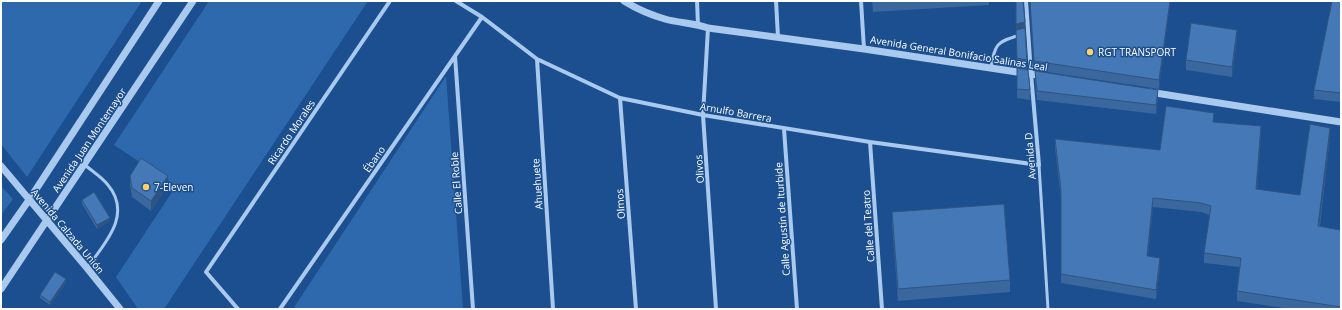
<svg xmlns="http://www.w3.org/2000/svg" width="1342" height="310" font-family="'Open Sans',sans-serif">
	<rect width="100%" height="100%" fill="#1b4f8f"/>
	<path fill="#2e69ad" d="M1,1H142L27,177L1,144Z
		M209,1H368L164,309H138L116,277L176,186L114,145Z
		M446,76L463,309H293Z
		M1,186L13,199L1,215Z"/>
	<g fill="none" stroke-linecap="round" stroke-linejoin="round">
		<path stroke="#a9c9ee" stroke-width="3" d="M991,68C995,44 996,42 1020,35
			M85,165C93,172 102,177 108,185C133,215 104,244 87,268
			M1039,165L1048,309"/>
		<path stroke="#a9c9ee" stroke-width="4" d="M456,1L482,17L537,59L620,98L703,115L870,142L1039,165L1031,74L1026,1
			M697,1L698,25
			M776,1L778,37
			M861,1L864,49
			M708,28L703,115L716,309
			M455,56L473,309
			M537,59L553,309
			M620,98L636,309
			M784,129L797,309
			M870,142L882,309
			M238,309L206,272L390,1
			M280,309L482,17"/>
		<path stroke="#a9c9ee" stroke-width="7" d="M624,1C637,9 651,15 665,19C679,23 694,23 708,28L864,49L1044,76
			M1149,92L1341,122
			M1,166L87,268L120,309
			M1,240L29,200L159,1
			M1,289L193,1"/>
	</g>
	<path fill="#3a679d" d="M872,1H989V5L873,12Z
		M1016,1L1025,28L1027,60V69L1017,67Z
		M1030,1H1170L1159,89L1034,70Z
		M1341,1V102L1314,99V90Z
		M1237,39L1232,77L1186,70V60Z
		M1017,68L1030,90V100L1017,98Z
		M1035,71L1158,99L1156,114L1037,100L1035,80Z
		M1214,122L1261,136L1257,190L1300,195L1330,137L1320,226L1340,230L1341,225V309H1291L1237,301V291L1240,267L1204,263V253L1210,215L1201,212L1153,207L1148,256L1160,267L1156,299L1061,283V199L1055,148V139L1160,150Z
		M130,176L168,185L151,211L132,197L130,185Z
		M82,200L110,221L97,229L82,204Z
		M892,212L1010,280V292L898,301L892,224Z
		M66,283L50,305L40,298V295Z"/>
	<path fill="#305480" d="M1170,1V5L1159,89V80Z
		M1025,22V31L1016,33V24Z
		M1237,30V39L1232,77V67Z
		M1158,90V99L1156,114V105Z
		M1261,126V136L1256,199V189Z
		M1330,128V137L1318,235V226Z
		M168,176V185L151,211V201Z
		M1153,198V207L1147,265V256Z
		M110,218V221L97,229V225Z
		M1160,258V267L1156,299V290Z
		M66,279V283L50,305V302Z"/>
	<path fill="#4478b7" stroke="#305480" d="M1016,1H1023L1025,22L1016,24Z
		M1030,1H1170L1159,80L1034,61Z
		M1332,1H1341V93L1314,90Z
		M1191,23L1237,30L1232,67L1186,60Z
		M1025,28L1027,60L1017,58L1016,30Z
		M1017,68L1028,70L1030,90L1017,89Z
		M1035,71L1158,90L1156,105L1037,91Z
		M1166,106L1214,113L1213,122L1261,126L1256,189L1300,195L1310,124L1330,128L1318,226L1340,230L1341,225V307L1237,291L1241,258L1204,253L1211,206L1201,203L1153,198L1147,256L1160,258L1156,290L1061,274V190L1055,139L1160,150Z
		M141,158L168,176L151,201L132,188L130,176Z
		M94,192L110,218L97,225L82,200Z
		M1004,204L1010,280L898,289L892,212Z
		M55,272L66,279L50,302L40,295Z"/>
	<g fill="#ffd166" stroke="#1b4f8f" stroke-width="1.5">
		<circle cx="1090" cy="52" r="4"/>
		<circle cx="146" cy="187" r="4"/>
	</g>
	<g text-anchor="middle" stroke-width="3" stroke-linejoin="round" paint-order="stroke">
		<g font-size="10" fill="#fff" stroke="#1b4f8f" text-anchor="start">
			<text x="1098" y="56">RGT TRANSPORT</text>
			<text x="154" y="191">7-Eleven</text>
		</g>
		<g font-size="10" fill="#fff" stroke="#1b4f8f">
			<text transform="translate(959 53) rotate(9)" y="4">Avenida General Bonifacio Salinas Leal</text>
			<text transform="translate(736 112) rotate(10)" y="4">Arnulfo Barrera</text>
			<text transform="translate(291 132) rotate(-56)" y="4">Ricardo Morales</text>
			<text transform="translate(89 140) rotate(-56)" y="4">Avenida Juan Montemayor</text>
			<text transform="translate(1030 156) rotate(-95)" y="4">Avenida D</text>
			<text transform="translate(374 159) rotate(-55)" y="4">Ébano</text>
			<text transform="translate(699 169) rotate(-94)" y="4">Olivos</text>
			<text transform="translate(456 183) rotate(-94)" y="4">Calle El Roble</text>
			<text transform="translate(537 184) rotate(-94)" y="4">Ahuehuete</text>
			<text transform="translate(620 204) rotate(-94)" y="4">Olmos</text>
			<text transform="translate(782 219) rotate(-94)" y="4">Calle Agustín de Iturbide</text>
			<text transform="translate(868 226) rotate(-94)" y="4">Calle del Teatro</text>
			<text transform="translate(68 231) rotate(50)" y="4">Avenida Calzada Unión</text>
		</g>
	</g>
	<rect width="1342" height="310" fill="none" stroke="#ffffff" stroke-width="4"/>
</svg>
